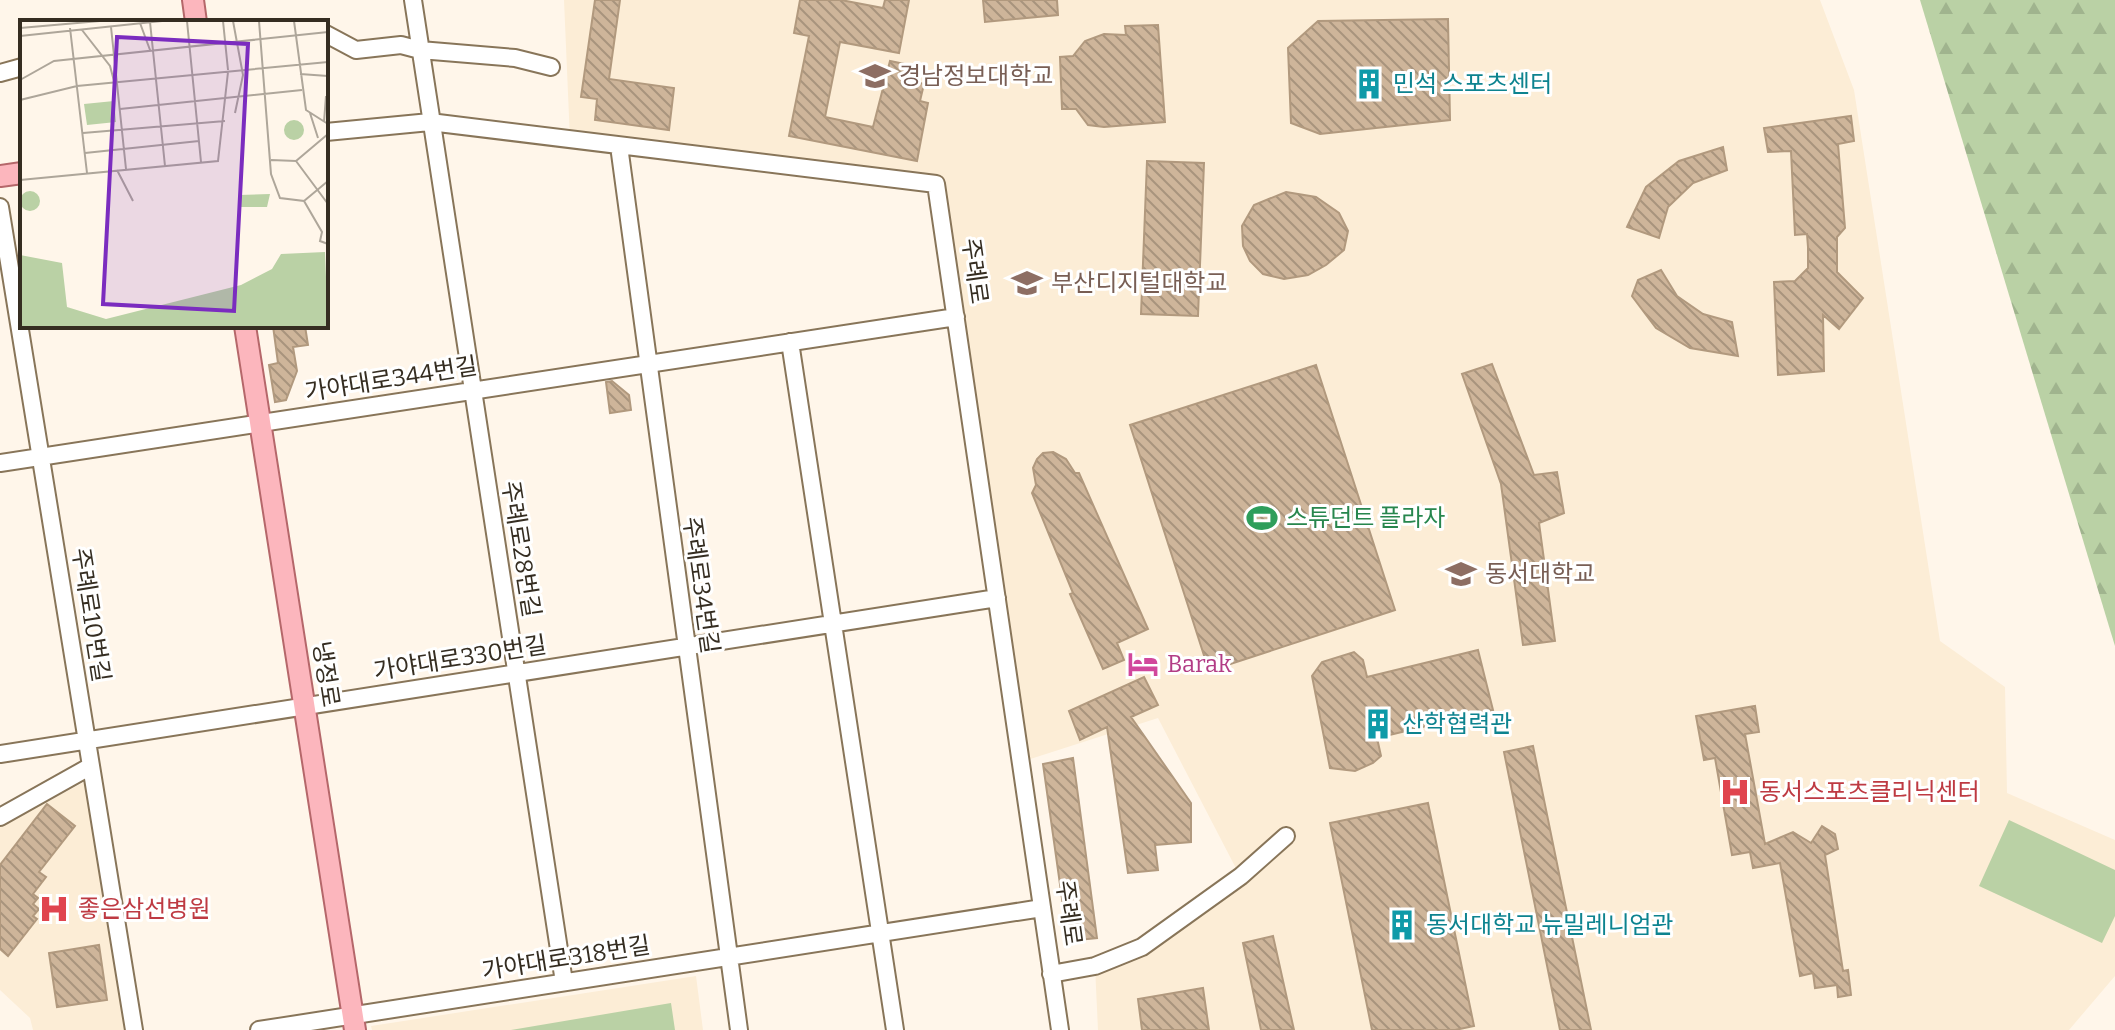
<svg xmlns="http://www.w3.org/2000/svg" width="2115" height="1030" font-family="Bitter,'Noto Sans KR',serif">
	<defs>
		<pattern id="forest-firs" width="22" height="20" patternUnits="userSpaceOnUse" patternTransform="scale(2)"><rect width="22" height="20" fill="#bad1a5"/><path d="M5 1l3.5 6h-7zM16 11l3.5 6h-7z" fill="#a0b48e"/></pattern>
		<pattern id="building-back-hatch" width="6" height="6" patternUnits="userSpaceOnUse" patternTransform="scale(2)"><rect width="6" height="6" fill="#ceb59a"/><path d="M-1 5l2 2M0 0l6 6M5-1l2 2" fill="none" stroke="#a8947d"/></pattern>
	</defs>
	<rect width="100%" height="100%" fill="#fff6ea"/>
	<path fill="#fcedd6" d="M564,0H1820L1854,90L1940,641L2005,687L2007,793L2115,840V976L2069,1030H1098L1095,966L1240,876L1158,718L1021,762L936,184L570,140Z
		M86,781L128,1030H33L30,1018L0,990V827Z
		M696,976L703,1030H372L371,1026Z"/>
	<path fill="#bad1a5" d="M2009,820L2115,870V916L2102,943L1979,886Z
		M671,1003L675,1030H511Z"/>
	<path fill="url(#forest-firs)" d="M1920,0H2115V646L2111,633Z"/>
	<path fill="url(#building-back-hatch)" stroke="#b1997e" stroke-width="2" d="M595,0H620L609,79L674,88L669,130L595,120L597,99L581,97Z
		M800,0H841L883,8L885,0H909L899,53L840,42L825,117L873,127L890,61L919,67L916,82L924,84L920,101L928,103L917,161L789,136L809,36L794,33Z
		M983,0H1057L1058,15L985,22Z
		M1448,19L1450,120L1320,134L1291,123L1288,48L1318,21Z
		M1158,25L1165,122L1104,127L1088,125L1076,109H1062L1060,57L1073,56L1085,41L1104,34L1126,35L1125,26Z
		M1851,116L1854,141L1838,144L1845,228L1837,237V272L1863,298L1839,329L1823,315L1824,371L1778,375L1774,282L1795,281L1808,268V247L1807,234L1795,235L1791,151L1768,152L1764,128Z
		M1723,147L1727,170L1693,183L1668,207L1659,238L1627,227L1646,187L1679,161Z
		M1147,161L1204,163L1198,316L1141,314Z
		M1286,192L1316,197L1339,213L1348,231L1344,250L1326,265L1308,275L1284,279L1263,274L1250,261L1243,246L1242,226L1254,205Z
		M1661,270L1677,296L1703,314L1732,322L1738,356L1690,348L1656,328L1632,296L1638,280Z
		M273,326H305L308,345L293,347L297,371L286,400L275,402L269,365L278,363Z
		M1492,364L1534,475L1557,472L1564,513L1539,523L1555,641L1523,645L1501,484L1462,374Z
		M1316,365L1395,610L1209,671L1130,425Z
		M612,381L629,395L631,410L610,413L606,382Z
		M1053,452L1066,459L1075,473H1079L1148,629L1117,643L1124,660L1103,669L1070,594L1073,593L1032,493L1036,485L1033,468L1037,459L1043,453Z
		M1478,650L1493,710L1377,738L1381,756L1373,763L1355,771L1330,768L1312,676L1322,662L1354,652L1363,660L1367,677Z
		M1144,677L1158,705L1131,717L1191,803V842L1155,845L1158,870L1128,873L1107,727L1080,740L1069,711Z
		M1755,706L1759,732L1745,734L1765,844L1793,832L1811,843L1822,826L1835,834L1838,849L1825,855L1843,971L1848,970L1851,995L1838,997L1837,985L1815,988L1813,973L1800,976L1780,863L1753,868L1750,852L1732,855L1715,758L1704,760L1696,716Z
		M1533,746L1591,1030H1560L1504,752Z
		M1073,758L1097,938L1068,941L1043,764Z
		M1428,803L1474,1026L1455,1030H1372L1330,823Z
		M47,804L75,826L39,872L46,877L33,894L38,898L33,904L39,909L33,916L37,919L8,956L0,949V865Z
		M1273,936L1294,1030H1261L1243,943Z
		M99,945L107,1000L57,1007L49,953Z
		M1203,988L1209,1030H1142L1138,999Z"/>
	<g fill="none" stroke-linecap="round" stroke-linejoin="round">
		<g stroke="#887559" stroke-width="20">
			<path id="minor" d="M413,0L564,982
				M326,34L356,50L401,45L420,50L515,58L551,67
				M0,73L22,67
				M326,132L430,122L936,184L1060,1030
				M619,146L739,1030
				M0,207L134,1030
				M790,342L895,1030
				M0,463L956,317
				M0,754L997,598
				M0,817L91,766
				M1051,974L1095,966L1142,947L1241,876L1286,836
				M259,1030L1042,908"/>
		</g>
		<g stroke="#b5676a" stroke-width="24">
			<path id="major" d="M193,0L196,22
				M0,176L22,173
				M245,326L355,1030"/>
		</g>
		<use href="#minor" stroke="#fff" stroke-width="16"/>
		<use href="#major" stroke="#fcb6bd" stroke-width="20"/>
	</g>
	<defs>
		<g id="university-bare" transform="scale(2.4)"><path d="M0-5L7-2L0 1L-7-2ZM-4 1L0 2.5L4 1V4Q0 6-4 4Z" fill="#8d6e63" stroke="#fff" stroke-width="2.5" paint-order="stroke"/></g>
		<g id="building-bare" transform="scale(2.4)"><path d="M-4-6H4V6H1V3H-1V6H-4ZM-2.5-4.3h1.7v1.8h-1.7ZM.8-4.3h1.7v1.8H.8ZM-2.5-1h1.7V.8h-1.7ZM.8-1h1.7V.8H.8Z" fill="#0f9aa8" stroke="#fff" stroke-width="2.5" paint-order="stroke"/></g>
		<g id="stadium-bare" transform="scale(2.4)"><path d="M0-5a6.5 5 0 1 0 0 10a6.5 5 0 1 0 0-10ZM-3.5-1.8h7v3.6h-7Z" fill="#2e9e5b" stroke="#fff" stroke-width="2.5" paint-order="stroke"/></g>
		<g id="hotel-bare" transform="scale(2.4)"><path d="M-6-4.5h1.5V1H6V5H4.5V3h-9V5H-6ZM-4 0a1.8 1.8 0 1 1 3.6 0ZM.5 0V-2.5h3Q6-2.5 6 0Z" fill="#d1479c" stroke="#fff" stroke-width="2.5" paint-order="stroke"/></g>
		<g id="hospital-bare" transform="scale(2.4)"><path d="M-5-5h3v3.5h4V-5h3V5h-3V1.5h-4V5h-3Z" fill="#e0444e" stroke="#fff" stroke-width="2.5" paint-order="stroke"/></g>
	</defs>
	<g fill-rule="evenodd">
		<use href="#university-bare" x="875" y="76"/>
		<use href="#building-bare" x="1369" y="84"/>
		<use href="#university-bare" x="1027" y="283"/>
		<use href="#stadium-bare" x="1262" y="518"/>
		<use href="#university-bare" x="1461" y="574"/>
		<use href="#hotel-bare" x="1143" y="664"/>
		<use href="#building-bare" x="1378" y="724"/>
		<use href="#hospital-bare" x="1735" y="792"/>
		<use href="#hospital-bare" x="54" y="909"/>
		<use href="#building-bare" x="1402" y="925"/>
	</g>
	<g text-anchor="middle" stroke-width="6" stroke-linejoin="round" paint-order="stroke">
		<g font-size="24" fill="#785e54" stroke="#fff" text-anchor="start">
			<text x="899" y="84">경남정보대학교</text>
			<text x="1051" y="291">부산디지털대학교</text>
			<text x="1485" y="582">동서대학교</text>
		</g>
		<g font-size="24" fill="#0d838f" stroke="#fff" text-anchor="start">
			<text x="1393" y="92">민석 스포츠센터</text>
			<text x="1402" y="732">산학협력관</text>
			<text x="1426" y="933">동서대학교 뉴밀레니엄관</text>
		</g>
		<g font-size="24" fill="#352d21" stroke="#fff">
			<text transform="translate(975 271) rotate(82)" y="8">주례로</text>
			<text transform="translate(391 379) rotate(-9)" y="8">가야대로344번길</text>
			<text transform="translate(521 549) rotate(81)" y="8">주례로28번길</text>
			<text transform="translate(701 585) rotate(82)" y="8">주례로34번길</text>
			<text transform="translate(91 615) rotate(81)" y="8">주례로10번길</text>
			<text transform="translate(460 658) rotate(-9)" y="8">가야대로330번길</text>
			<text transform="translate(326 674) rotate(81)" y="8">냉정로</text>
			<text transform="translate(1069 913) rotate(82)" y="8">주례로</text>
			<text transform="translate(566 958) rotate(-9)" y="8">가야대로318번길</text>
		</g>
		<g font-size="24" fill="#27864d" stroke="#fff" text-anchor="start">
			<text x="1286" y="526">스튜던트 플라자</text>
		</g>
		<g font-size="24" fill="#b23c85" stroke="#fff" text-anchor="start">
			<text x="1167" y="672">Barak</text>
		</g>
		<g font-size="24" fill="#be3a42" stroke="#fff" text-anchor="start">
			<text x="1759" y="800">동서스포츠클리닉센터</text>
			<text x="78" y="917">좋은삼선병원</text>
		</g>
	</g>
	<g transform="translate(20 20)">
		<rect width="308" height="308" fill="#fff6ea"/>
		<path d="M94,81L96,102L67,105L64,84ZM264 110a10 10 0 1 1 20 0a10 10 0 1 1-20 0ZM0 181a10 10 0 1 1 20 0a10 10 0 1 1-20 0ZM250,174L247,187H220L219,175Z" fill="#bad1a5"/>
		<path d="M305,232L308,307H0V235L42,243L47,287L86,299L221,265L252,249L261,234Z" fill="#bad1a5"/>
		<path fill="none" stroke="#aea69a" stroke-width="2" d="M167,1L181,142M203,1L208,50M213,1L223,55L215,93M239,1L251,154L260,178L284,181L302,212L300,221L308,224M274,1L286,90L308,104M130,2L145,146M120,3L130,30M91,7L106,149M0,8L80,1M50,8L67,153M62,10L90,46L94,61M0,16L142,1M280,54L308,56M0,60L34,41L308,12M0,80L57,66L308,42M100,89L282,70M290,93L298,118M304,102L306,76M63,113L205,101M65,133L179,121M251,140L276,141L308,114M276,141L308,184M97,150L113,181M0,160L198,141L208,52M284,181L308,161"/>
		<path fill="#7b2cbf" fill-opacity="0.15" stroke="#7b2cbf" stroke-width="4" d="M97,17L228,24L214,291L83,284Z"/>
		<rect width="308" height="308" fill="none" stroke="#352d21" stroke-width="4"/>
	</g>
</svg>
